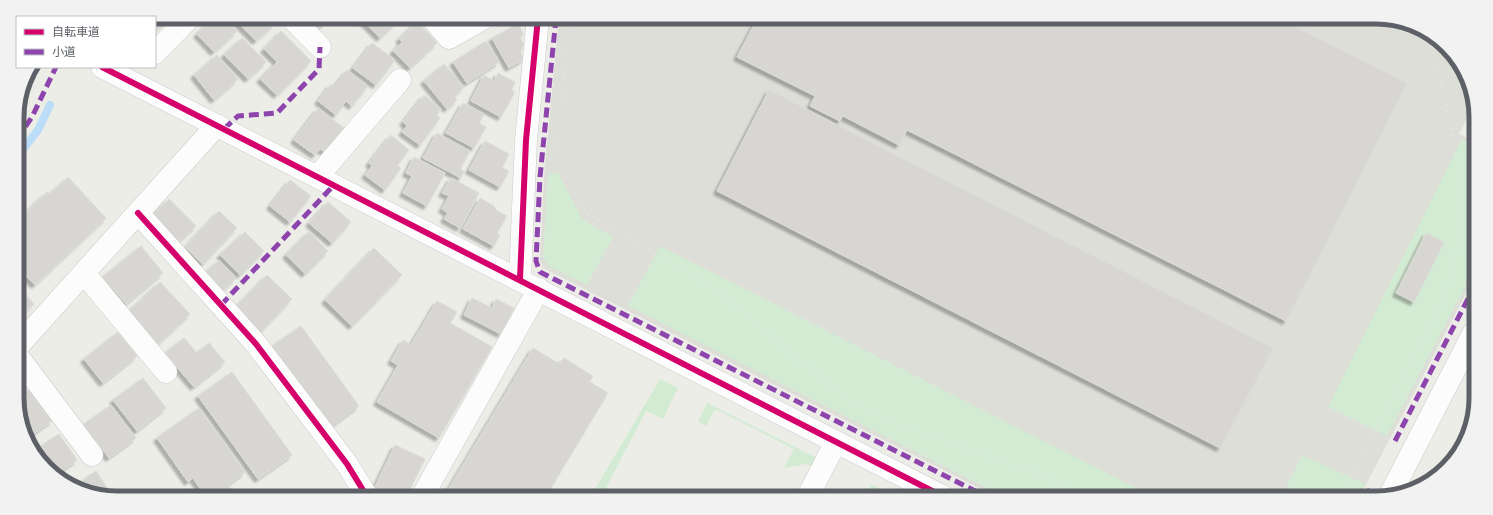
<svg xmlns="http://www.w3.org/2000/svg" width="1493" height="515" font-family="'Fira Sans Condensed','Noto Sans JP',sans-serif">
	<defs>
		<filter id="shadow"><feDropShadow dx="-3.5" dy="3.5" stdDeviation="1" flood-color="#0004"/></filter>
	</defs>
	<rect width="100%" height="100%" fill="#edede8"/>
	<path fill="#deded9" d="M559,18L1402,20L1451,51L1474,98V104L1459,134L1474,141L1473,280L1359,498L997,497L543,268L540,260L544,176Z"/>
	<path fill="#d4ebd3" d="M1462,139L1474,145L1473,272L1387,436L1328,407Z
		M558,172L582,219L613,237L587,285L549,266L543,257L548,175Z
		M660,246L1154,497H1005L628,306Z
		M660,379L678,388L663,419L646,411L602,496H591Z
		M707,403L819,459L815,468L806,464L784,468L794,449L715,409L706,426L698,422Z
		M1302,455L1365,484L1358,498H1281Z
		M871,484L895,497H881L872,492L870,496H865Z"/>
	<g fill="none" stroke-linecap="round" stroke-linejoin="round">
		<path stroke="#bbddf8" stroke-width="8" d="M17,157L38,130L50,105"/>
	</g>
	<path fill="#d7d6d3" stroke="#dcdbd7" filter="url(#shadow)" d="M155,17H170L155,31Z
		M214,17H224L237,31L214,52L197,34Z
		M232,17H270L275,23L256,41Z
		M304,18H322L326,22L316,30Z
		M360,18H400L380,38Z
		M757,19L1282,20L1407,83L1286,321L907,130L899,145L843,116L840,121L810,106L815,96L737,57Z
		M417,21L437,43L410,68L393,51L402,42L399,39Z
		M518,24L524,35L519,37L525,46L519,49L524,59L509,68L492,38Z
		M281,31L311,61L277,95L260,79L277,62L264,49Z
		M242,38L266,62L248,79L224,55Z
		M486,41L499,62L467,83L453,62Z
		M372,43L395,60L376,85L353,68Z
		M217,55L238,79L214,100L194,75Z
		M444,64L464,87L454,96L457,100L447,109L424,81Z
		M347,70L368,86L352,106L346,101L336,115L318,101L331,84L334,87Z
		M498,73L515,82L511,90L515,92L501,117L471,101L484,75L494,81Z
		M769,90L1273,348L1220,448L717,191Z
		M424,95L441,109L436,115L440,118L420,145L402,132L407,126L403,122Z
		M463,103L484,114L479,123L486,127L474,148L446,133Z
		M318,108L344,128L325,152L320,149L315,155L294,140Z
		M437,133L470,151L460,169L464,171L461,178L423,158Z
		M391,135L409,150L397,165L401,168L385,190L365,175L372,166L369,163Z
		M485,141L509,154L502,168L509,171L500,187L469,170Z
		M414,157L445,173L427,206L403,193L412,176L406,173Z
		M68,177L106,218L35,285L27,277L18,286V219L47,192L50,194Z
		M451,178L479,193L460,228L444,219L448,213L442,209L449,196L442,193Z
		M290,180L311,196L290,222L270,206Z
		M480,198L494,206L496,210L507,216L497,233L500,235L494,246L463,229Z
		M169,199L196,226L177,243L151,216Z
		M328,202L351,222L332,243L309,223Z
		M219,211L237,228L203,264L185,247Z
		M245,232L264,251L240,275L220,255Z
		M309,232L328,251L305,274L286,255Z
		M1426,233L1444,242L1414,302L1396,293Z
		M141,246L163,273L126,304L103,277Z
		M374,248L402,275L352,326L325,300Z
		M219,260L236,278L220,293L203,275Z
		M267,275L292,299L275,317L250,293Z
		M160,282L190,314L157,345L127,313Z
		M18,287L34,304L18,318Z
		M249,294L274,318L256,336L231,312Z
		M472,298L492,308L496,299L514,308L501,334L464,315Z
		M437,301L457,312L450,323L492,347L439,438L377,402L398,365L391,361L403,340L411,345Z
		M301,326L359,406L328,429L269,348Z
		M118,332L137,356L103,383L84,359Z
		M184,338L197,353L209,343L225,362L194,387L165,353Z
		M533,348L560,364L564,358L593,376L590,382L608,393L546,496L445,495Z
		M232,372L292,455L258,479L198,396Z
		M143,378L166,408L137,431L113,400Z
		M30,389L52,421L29,437L19,417V398Z
		M111,405L136,438L109,458L84,424Z
		M199,408L245,472L228,485L234,492L231,495H205L193,478L188,482L157,438Z
		M59,434L77,460L57,474L42,464L35,450Z
		M395,445L425,459L407,495H377L372,493Z
		M96,471L112,495H91L76,485Z"/>
	<g fill="none" stroke-linecap="round" stroke-linejoin="round">
		<g stroke="#cacbca" stroke-width="23">
			<path id="minor" d="M291,17L320,47
				M432,18L449,38L484,18
				M155,53L190,17
				M102,67L944,497
				M318,176L400,80
				M138,213L256,344L347,464L366,495
				M84,273L166,372
				M520,279L526,140L538,18
				M18,346L217,125
				M19,358L92,455
				M423,495L539,289
				M1390,495L1473,334
				M808,496L836,442"/>
		</g>
		<use href="#minor" stroke="#fcfcfc" stroke-width="22"/>
		<path stroke="#e4e4e4" stroke-width="3" stroke-dasharray="1 5" stroke-linecap="butt" d="M571,18L557,150L562,172L574,194L589,215L695,276L725,296L839,394L890,422L1037,473L1063,485L1083,497
			M1341,498L1441,304C1466,239 1463,193 1450,126C1444,96 1438,66 1428,37"/>
		<path stroke="#8e44ad" stroke-width="5" stroke-dasharray="10 5" stroke-linecap="butt" d="M556,18L540,177L536,261L540,272L987,497
			M224,129L238,116L277,113L319,69L320,47
			M17,139L32,117L56,67
			M221,305L334,185
			M1395,441L1473,289
			M1366,498L1370,489"/>
		<g stroke="#fff" stroke-width="8">
			<path id="cycleway" d="M102,67L944,497
				M138,213L256,344L347,464L366,495
				M520,279L526,140L538,18"/>
		</g>
		<use href="#cycleway" stroke="#d6006c" stroke-width="6"/>
	</g>
	<path d="M0 0H1493V515H0ZM117 24H1376A93 93 0 0 1 1469 117V398A93 93 0 0 1 1376 491H117A93 93 0 0 1 24 398V117A93 93 0 0 1 117 24Z" fill="#f2f2f3" fill-rule="evenodd"/>
	<path fill="none" stroke="#5d6167" stroke-width="5" d="M117 24H1376A93 93 0 0 1 1469 117V398A93 93 0 0 1 1376 491H117A93 93 0 0 1 24 398V117A93 93 0 0 1 117 24Z"/>
	<rect x="16" y="16" width="140" height="52" fill="#ffffff" stroke="#bec0c2"/>
	<rect x="24" y="29" width="20" height="6" fill="#d6006c" stroke="#bec0c2"/>
	<text x="52" y="36" font-size="12" fill="#5d6167">自転車道</text>
	<rect x="24" y="49" width="20" height="6" fill="#8e44ad" stroke="#bec0c2"/>
	<text x="52" y="56" font-size="12" fill="#5d6167">小道</text>
</svg>
